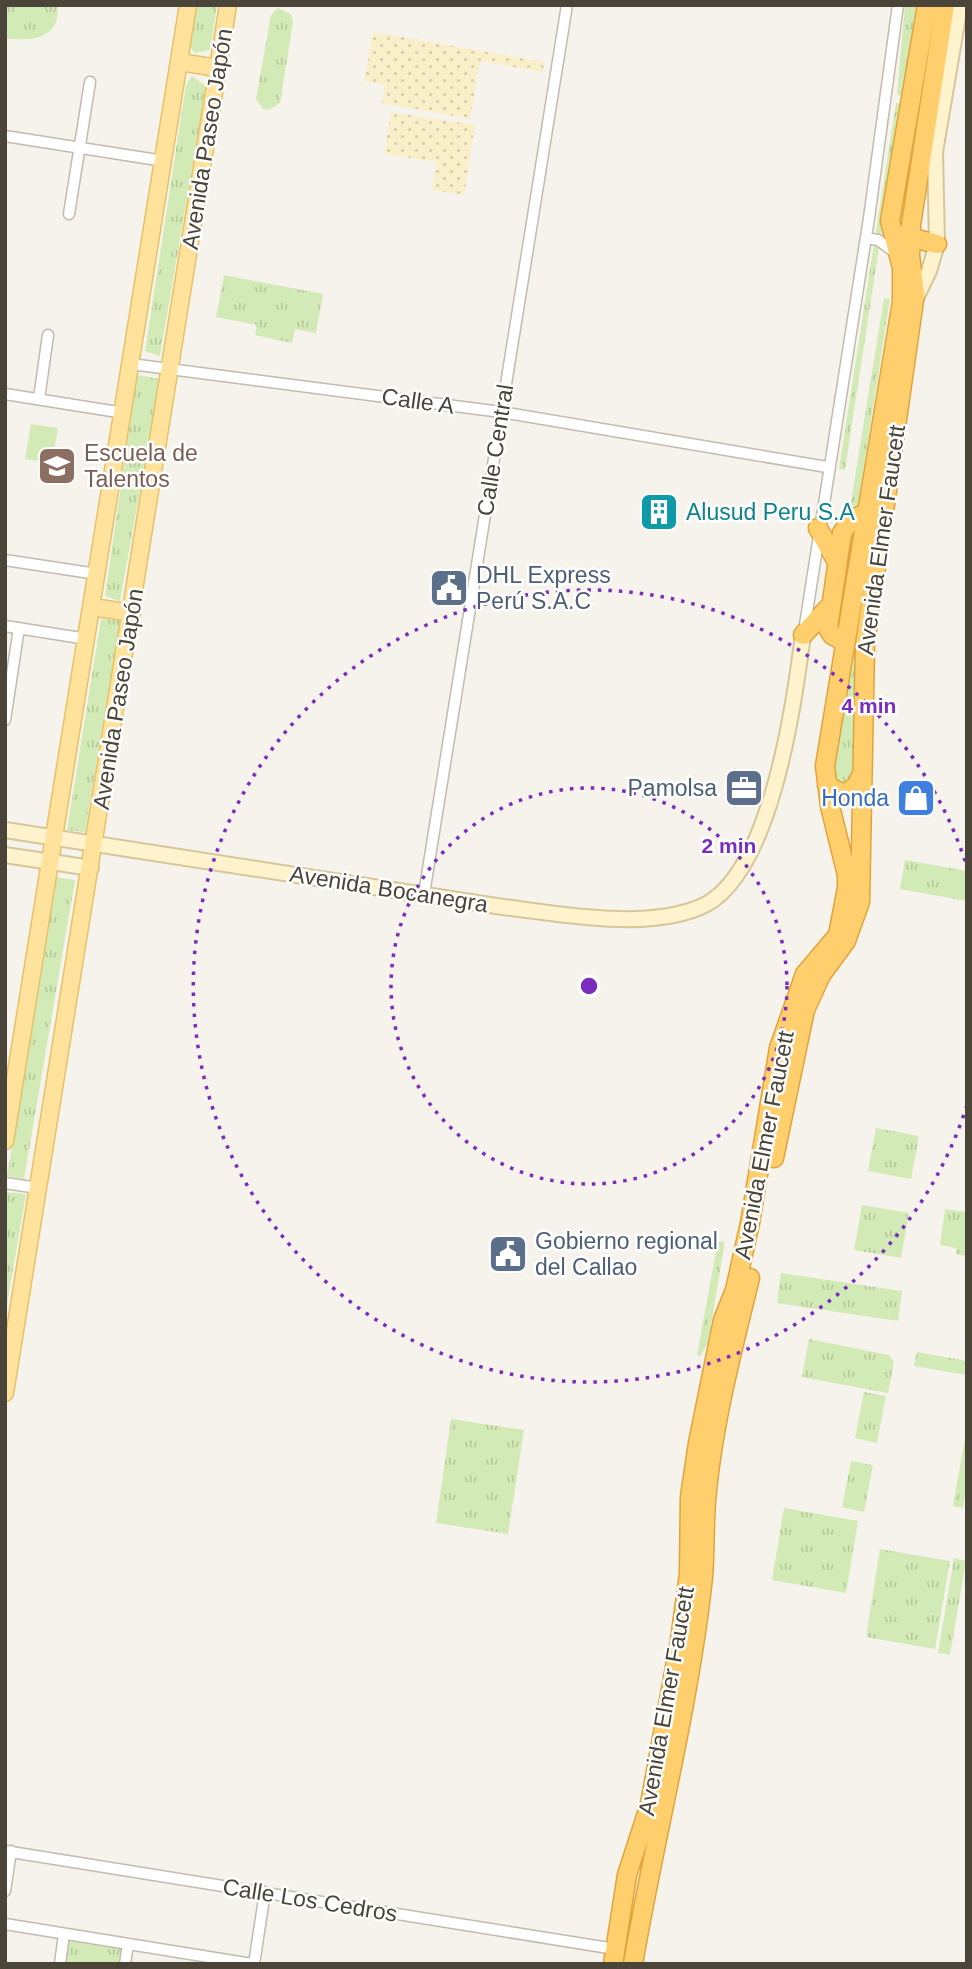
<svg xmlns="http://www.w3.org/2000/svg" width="972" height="1969" font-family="Arial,sans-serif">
	<defs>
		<pattern id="grass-tufts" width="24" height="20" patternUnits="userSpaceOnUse" patternTransform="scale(1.75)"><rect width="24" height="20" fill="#d2eab5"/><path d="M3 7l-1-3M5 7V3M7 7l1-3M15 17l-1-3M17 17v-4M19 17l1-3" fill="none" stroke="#b6ca9c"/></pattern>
		<pattern id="sand-dots" width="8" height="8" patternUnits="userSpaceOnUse" patternTransform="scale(1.75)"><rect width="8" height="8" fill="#f9efc9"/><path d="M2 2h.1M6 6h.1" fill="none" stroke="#d7cead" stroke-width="1.8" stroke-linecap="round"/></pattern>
	</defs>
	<rect width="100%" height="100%" fill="#f6f3ec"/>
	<path fill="url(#grass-tufts)" d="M5,5H57C62,39 30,42 5,38Z
		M195,5H217L210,50L195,53L189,45Z
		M905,5H916L902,97L897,94Z
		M278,8L291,14L293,22L280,103L269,110L263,109L256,99L271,15Z
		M192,76L206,86L160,356L145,351L186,85Z
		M896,103H901L845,470L839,469Z
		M224,275L323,294L316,333L295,329L292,343L255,335L257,325L216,317Z
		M884,298L890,299L838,632L831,626Z
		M137,375L160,379L120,601L105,596Z
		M101,619L120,620L85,832L67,830Z
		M853,653L860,654L856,777C843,786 835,785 832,768Z
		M905,860L967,871V901L900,889Z
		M57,877L75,880L24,1179L7,1176Z
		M876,1128L919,1136L911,1179L868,1171Z
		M5,1192L26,1194L5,1316Z
		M862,1205L909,1213L901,1258L854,1250Z
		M945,1209L967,1212V1256L956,1254V1248L940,1245Z
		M718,1241L724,1242V1247L708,1343L700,1356L697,1355Z
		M781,1273L902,1291L898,1321L777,1303Z
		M809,1339L889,1355L894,1362L888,1393L802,1377Z
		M917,1352L967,1361V1375L914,1366Z
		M864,1392L886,1396L877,1443L855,1438Z
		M451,1419L524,1430L508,1534L436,1523Z
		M967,1426V1484L963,1508L953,1506Z
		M851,1461L873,1465L864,1512L842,1507Z
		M784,1508L858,1521L846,1593L772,1580Z
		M880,1549L950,1561L935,1649L866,1637Z
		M954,1558L966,1561L950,1655L938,1653Z
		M69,1941L124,1950L122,1964H66Z"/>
	<path fill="url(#sand-dots)" d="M373,32L544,62L543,72L480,61L470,119L382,103L385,85L364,81Z
		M391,112L475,125L464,195L432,190L436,162L384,154Z"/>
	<path fill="#d2eab5" d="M31,424L58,428L52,463L25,459Z"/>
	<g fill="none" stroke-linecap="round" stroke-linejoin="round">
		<g stroke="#c2bbae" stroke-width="13">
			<path id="street" d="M5,136L164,161
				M69,214L90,82
				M866,238L878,240L896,253
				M131,364L501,412L827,467
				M5,394L124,413
				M39,399L48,335
				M5,560L97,574
				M5,626L87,639
				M804,631L869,218L898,5
				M5,720L19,628
				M424,894L567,5
				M5,1183L38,1188
				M5,1851L615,1949
				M5,1891L11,1851
				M5,1924L252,1964
				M60,1964L64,1934
				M125,1964L128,1944
				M254,1964L265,1892"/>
		</g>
		<g stroke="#d6c79b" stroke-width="18">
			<path id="secondary" d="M915,300L929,271L937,244L935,152L960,5
				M5,830L503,907C562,914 642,930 698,908C771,881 794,703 803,635
				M5,855L91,868"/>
		</g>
		<g stroke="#e6c16a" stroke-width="19">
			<path id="primary" d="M179,62L218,68
				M92,607L132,613
				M5,1141L188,5
				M5,1393L228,5"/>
		</g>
		<g stroke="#e0a43c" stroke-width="21">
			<path id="highway" d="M900,235L937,244
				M818,528L837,562
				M803,635L830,606
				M845,642L832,635L828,628L842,533L851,520L874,509
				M827,785L839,792L847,793L857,785L862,773
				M774,1158L805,1010L821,975L846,941L860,902L865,645L915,293L910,256L911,225L945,5
				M613,1964L627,1875L650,1804L680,1640L689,1574L690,1497L698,1443L723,1320L735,1290L750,1223L779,1048L805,974L838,935L847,888V875L830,806L825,766L902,302V268L890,221L927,5
				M633,1964C655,1835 689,1707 703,1577C705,1552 704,1527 706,1502C712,1427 732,1351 750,1278"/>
		</g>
		<use href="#street" stroke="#fff" stroke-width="10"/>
		<use href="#secondary" stroke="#fff3cd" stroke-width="14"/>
		<use href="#primary" stroke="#ffe39c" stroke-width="16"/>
		<use href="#highway" stroke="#ffcf6e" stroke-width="18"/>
	</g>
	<g fill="none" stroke="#7b2cbf" stroke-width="3.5" stroke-dasharray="3.5 7">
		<circle cx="589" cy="986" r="198"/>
		<path d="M967 1105A396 396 0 1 1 967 867"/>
	</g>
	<defs>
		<g id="university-square" transform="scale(2.0125)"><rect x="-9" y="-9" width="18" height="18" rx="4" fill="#8d6e63" stroke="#fff"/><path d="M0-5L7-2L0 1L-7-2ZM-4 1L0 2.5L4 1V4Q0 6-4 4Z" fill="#fff"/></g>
		<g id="building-square" transform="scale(2.0125)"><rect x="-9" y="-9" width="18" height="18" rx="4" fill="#0f9aa8" stroke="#fff"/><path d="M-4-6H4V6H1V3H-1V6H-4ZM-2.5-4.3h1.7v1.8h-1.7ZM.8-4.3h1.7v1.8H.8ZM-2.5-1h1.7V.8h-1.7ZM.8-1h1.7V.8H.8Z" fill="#fff"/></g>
		<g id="civic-square" transform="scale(2.0125)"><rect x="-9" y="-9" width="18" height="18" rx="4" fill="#5c6f8a" stroke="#fff"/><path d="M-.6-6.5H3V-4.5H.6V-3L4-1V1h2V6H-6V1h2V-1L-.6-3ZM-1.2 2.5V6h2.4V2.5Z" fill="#fff"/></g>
		<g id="office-square" transform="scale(2.0125)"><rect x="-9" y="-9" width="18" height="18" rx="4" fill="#5c6f8a" stroke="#fff"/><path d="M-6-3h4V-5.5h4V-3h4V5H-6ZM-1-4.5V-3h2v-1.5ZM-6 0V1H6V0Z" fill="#fff"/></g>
		<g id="shop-square" transform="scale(2.0125)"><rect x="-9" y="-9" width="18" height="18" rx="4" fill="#3f7fe0" stroke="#fff"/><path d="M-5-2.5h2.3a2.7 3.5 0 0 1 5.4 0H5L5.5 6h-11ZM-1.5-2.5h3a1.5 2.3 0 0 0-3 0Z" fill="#fff"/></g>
	</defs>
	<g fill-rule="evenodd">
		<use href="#university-square" x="57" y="466"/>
		<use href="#building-square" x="659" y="512"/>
		<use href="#civic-square" x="449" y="588"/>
		<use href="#office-square" x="744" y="788"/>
		<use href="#shop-square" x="916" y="798"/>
		<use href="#civic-square" x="508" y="1254"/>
	</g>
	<g text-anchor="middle" stroke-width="5" stroke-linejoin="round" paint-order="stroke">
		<g font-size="23" fill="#4b4439" stroke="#fff">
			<text transform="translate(207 139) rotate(-81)" y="8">Avenida Paseo Japón</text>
			<text transform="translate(418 401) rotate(8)" y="8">Calle A</text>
			<text transform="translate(495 450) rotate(-81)" y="8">Calle Central</text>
			<text transform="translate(881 540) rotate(-82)" y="8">Avenida Elmer Faucett</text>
			<text transform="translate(118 699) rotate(-81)" y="8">Avenida Paseo Japón</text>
			<text transform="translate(389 889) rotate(9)" y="8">Avenida Bocanegra</text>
			<text transform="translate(764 1145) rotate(-79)" y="8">Avenida Elmer Faucett</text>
			<text transform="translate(666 1701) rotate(-80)" y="8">Avenida Elmer Faucett</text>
			<text transform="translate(310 1900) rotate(9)" y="8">Calle Los Cedros</text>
		</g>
		<g font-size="23" fill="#785e54" stroke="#fff" text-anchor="start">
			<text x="84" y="461">Escuela de<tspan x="84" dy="26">Talentos</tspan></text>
		</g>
		<g font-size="23" fill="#0d838f" stroke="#fff" text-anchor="start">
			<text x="686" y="520">Alusud Peru S.A</text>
		</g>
		<g font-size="23" fill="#4e5e75" stroke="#fff" text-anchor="start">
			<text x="476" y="583">DHL Express<tspan x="476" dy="26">Perú S.A.C</tspan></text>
			<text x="717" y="796" text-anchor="end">Pamolsa</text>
			<text x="535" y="1249">Gobierno regional<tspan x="535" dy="26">del Callao</tspan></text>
		</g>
		<g font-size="23" fill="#366cbe" stroke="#fff" text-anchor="end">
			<text x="889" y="806">Honda</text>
		</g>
	</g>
	<circle cx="589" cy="986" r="10" fill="#7b2cbf" stroke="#fff" stroke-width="3.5"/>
	<g font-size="21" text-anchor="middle" font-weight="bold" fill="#7b2cbf" stroke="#fff" stroke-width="5" stroke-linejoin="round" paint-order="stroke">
		<text x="869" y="713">4 min</text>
		<text x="729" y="853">2 min</text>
	</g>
	<rect width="972" height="1969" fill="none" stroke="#4b4439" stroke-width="14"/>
</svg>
